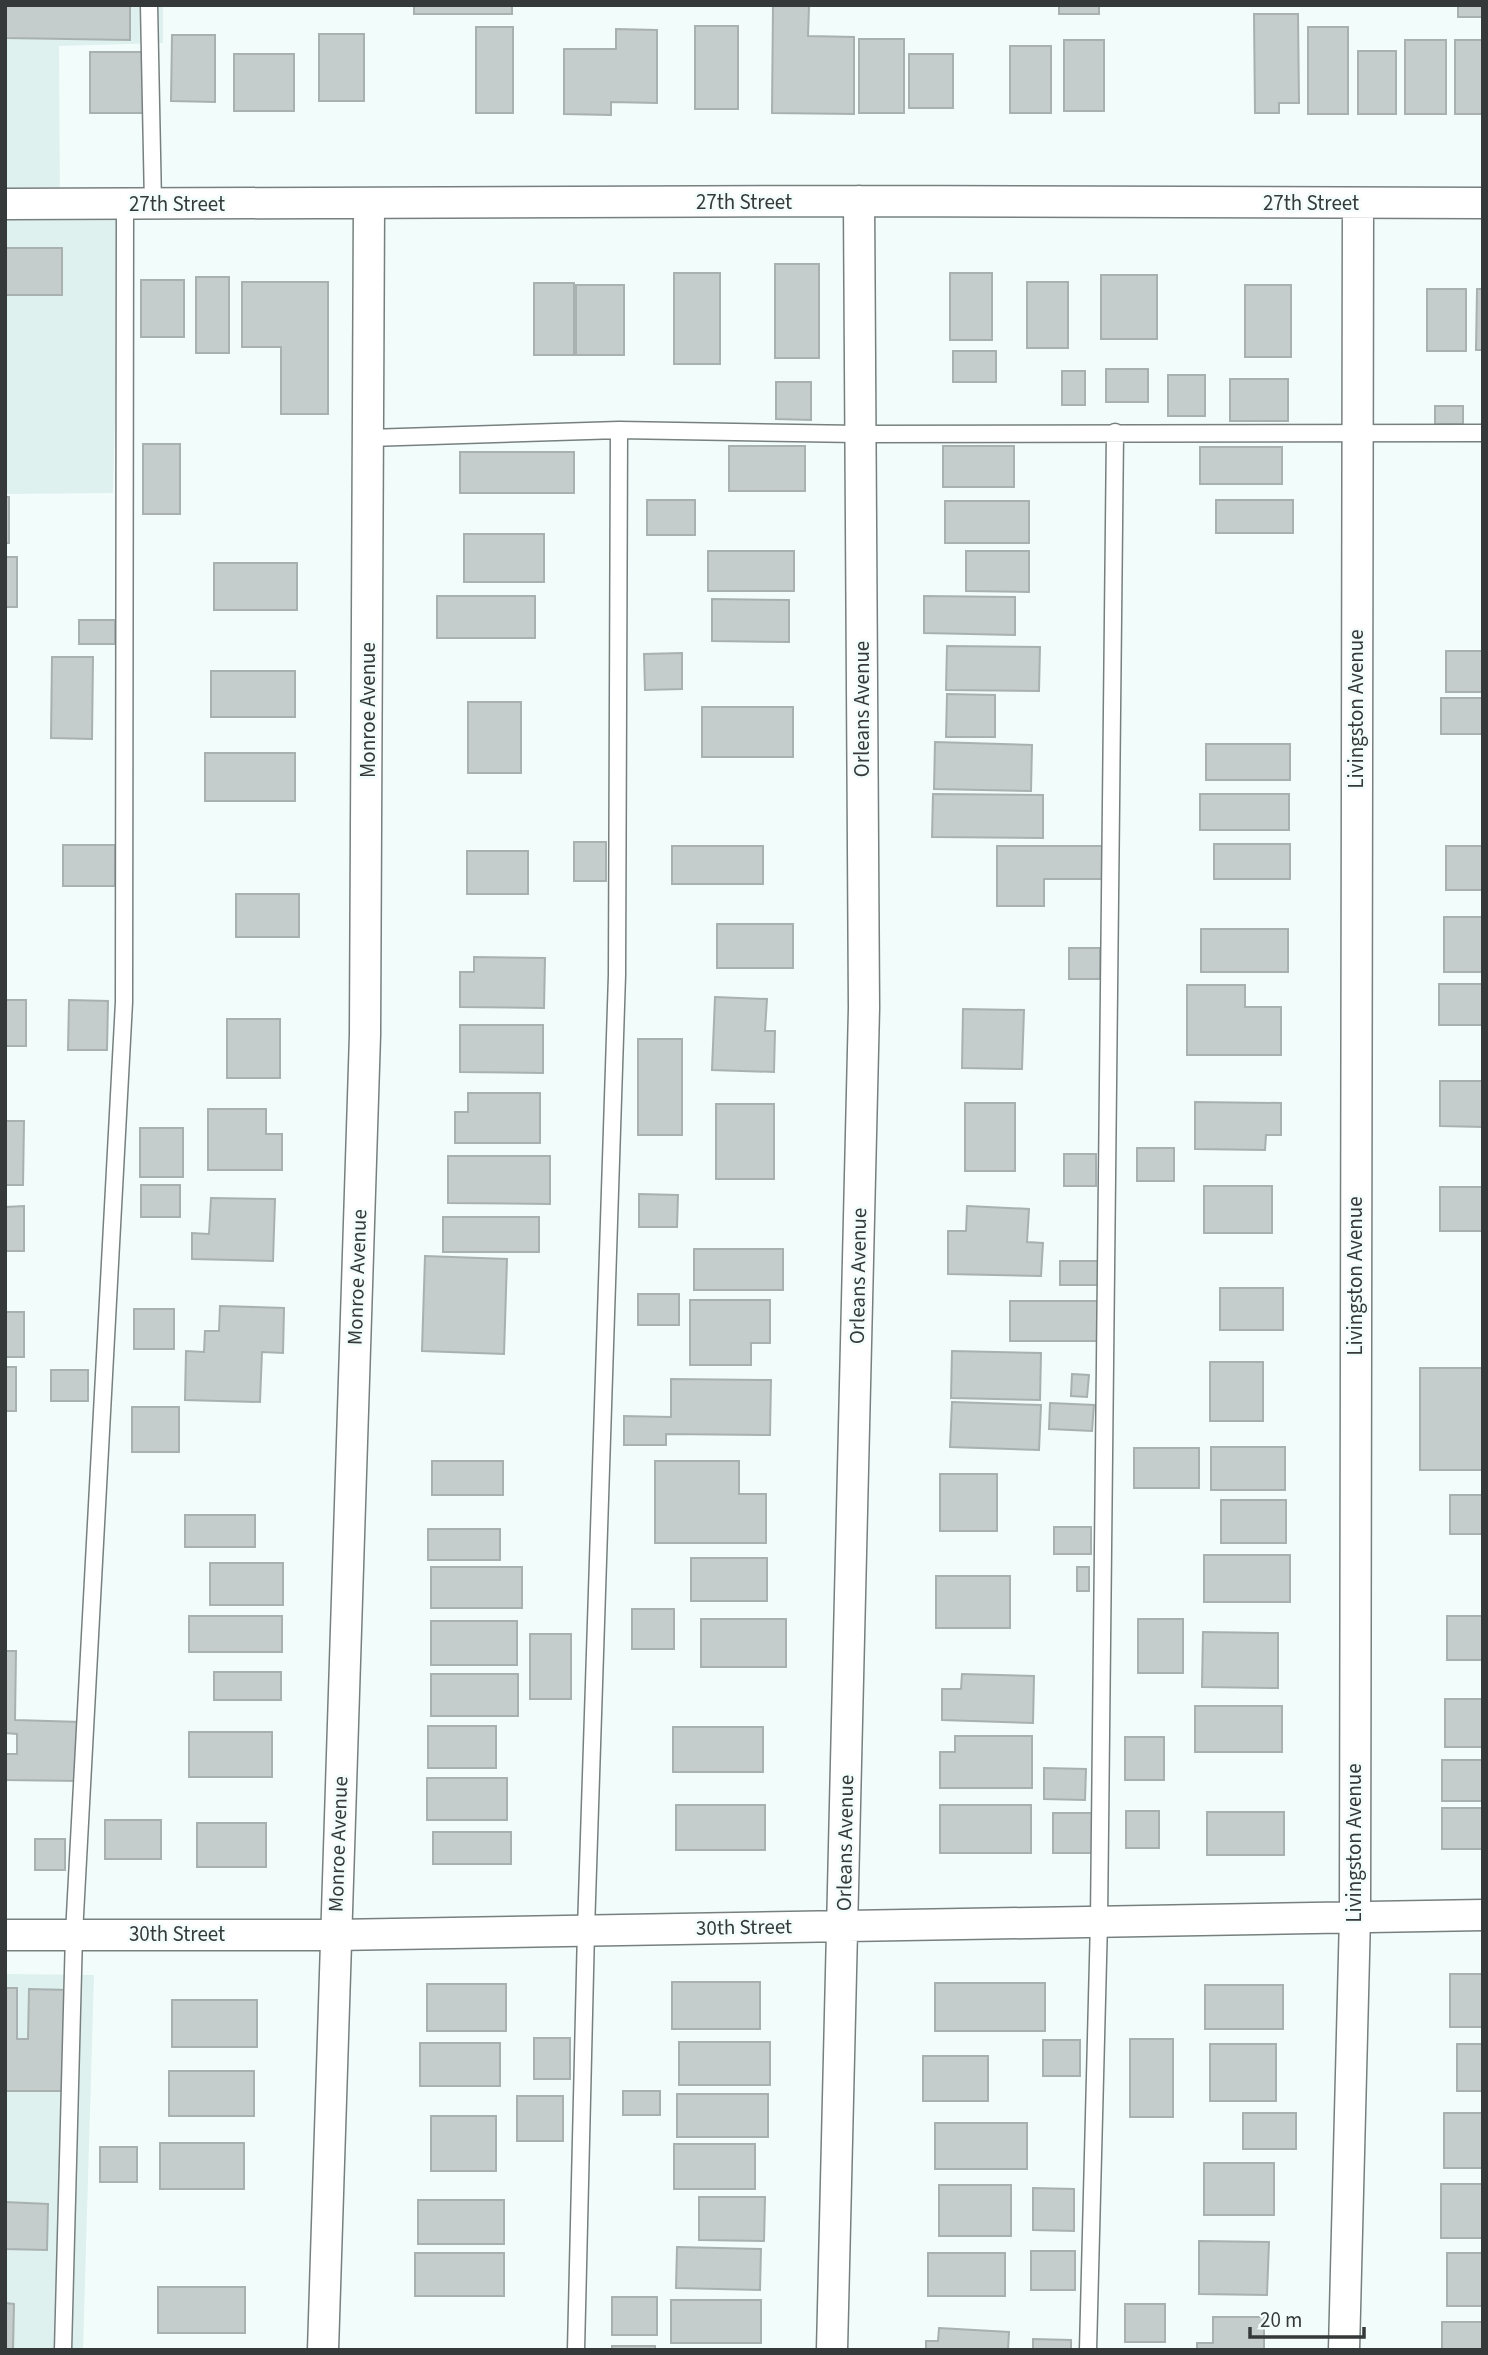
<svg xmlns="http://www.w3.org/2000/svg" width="1488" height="2355" font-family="'Source Sans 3',sans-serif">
	<rect width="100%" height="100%" fill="#f2fcfb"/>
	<path fill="#def1ef" d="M5,5H163V43L59,46L60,218L120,219L113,493L5,494Z
		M5,1974L94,1975L83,2350H5Z"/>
	<path fill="#c4cdcc" stroke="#a8b1b0" stroke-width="2" d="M5,5H130V40L5,38Z
		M414,5H512V14H414Z
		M1059,5H1099V14H1059Z
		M1458,5H1483V17H1458Z
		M773,6H809L808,36L854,37V114L772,113Z
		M1254,14H1298L1299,103H1279V113H1255Z
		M695,26H738V109H695Z
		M476,27H513V113H476Z
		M1308,27H1348V114H1308Z
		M616,29L657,30V103L611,102V115L564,114V49H616Z
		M319,34H364V101H319Z
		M172,35H215V102L171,101Z
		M859,39H904V113H859Z
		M1064,40H1104V111H1064Z
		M1405,40H1446V114H1405Z
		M1455,40H1483V114H1455Z
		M1010,46H1051V113H1010Z
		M1358,51H1396V114H1358Z
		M90,52H143V113H90Z
		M234,54H294V111H234Z
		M909,54H953V108H909Z
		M5,248H62V295H5Z
		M775,264H819V358H775Z
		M674,273H720V364H674Z
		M950,273H992V340H950Z
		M1101,275H1157V339H1101Z
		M196,277H229V353H196Z
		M141,280H184V337H141Z
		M242,282H328V414H281V347H242Z
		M1027,282H1068V348H1027Z
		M534,283H574V355H534Z
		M576,285H624V355H576Z
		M1245,285H1291V357H1245Z
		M1427,289H1466V351H1427Z
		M1477,289H1483V350H1476Z
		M953,351H996V382H953Z
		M1106,369H1148V402H1106Z
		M1062,371H1085V405H1062Z
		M1168,375H1205V416H1168Z
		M1230,379H1288V421H1230Z
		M776,382H811V420L776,419Z
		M1435,406H1463V424H1435Z
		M143,444H180V514H143Z
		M729,446H805V491H729Z
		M943,446H1014V487H943Z
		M1200,447H1282V484H1200Z
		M460,452H574V493H460Z
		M5,497H9V543H5Z
		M647,500H695V535H647Z
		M1216,500H1293V533H1216Z
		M945,501H1029V543H945Z
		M464,534H544V582H464Z
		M708,551H794V591H708Z
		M966,551H1029V592L966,591Z
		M5,557H17V607H5Z
		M214,563H297V610H214Z
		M437,596H535V638H437Z
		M924,596L1015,597V635L924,633Z
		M712,599L789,600V642L712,641Z
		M79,620H115V644H79Z
		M947,646L1040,647L1039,691L946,690Z
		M1446,651H1483V692H1446Z
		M682,653V689L645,690L644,654Z
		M52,657H93L92,739L51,738Z
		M211,671H295V717H211Z
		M947,694L995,695V737H946Z
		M1441,698H1483V734H1441Z
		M468,702H521V773H468Z
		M702,707H793V757H702Z
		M935,742L1032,745L1031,791L934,789Z
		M1206,744H1290V780H1206Z
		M205,753H295V801H205Z
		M933,794L1043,795V838L932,837Z
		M1200,794H1289V830H1200Z
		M574,842H606V881H574Z
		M1214,844H1290V879H1214Z
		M63,845H115V886H63Z
		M672,846H763V884H672Z
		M997,846H1106V879H1044V906H997Z
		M1446,846H1483V890H1446Z
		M467,851H528V894H467Z
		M5,856H6V923H5Z
		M236,894H299V937H236Z
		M1444,917H1483V972H1444Z
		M717,924H793V968H717Z
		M1201,929H1288V972H1201Z
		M1069,948H1100V979H1069Z
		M474,957L545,958L544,1008L460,1007V972H474Z
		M1439,984H1483V1025H1439Z
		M1187,985H1245V1007H1281V1055H1187Z
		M715,997L767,999L765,1031H775L774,1072L712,1070Z
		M5,1000H26V1046H5Z
		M69,1000L108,1001L107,1050H68Z
		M963,1009L1024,1010L1022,1069L962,1068Z
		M227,1019H280V1078H227Z
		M460,1025H543V1073L460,1072Z
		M638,1039H682V1135H638Z
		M1440,1081H1483V1127L1440,1126Z
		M468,1093H540V1143H455V1112H468Z
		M1195,1102L1281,1103V1135H1266L1265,1150L1195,1149Z
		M965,1103H1015V1171H965Z
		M716,1104H774V1179H716Z
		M208,1109H266V1134H282V1170H208Z
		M5,1121H24L23,1185H5Z
		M140,1128H183V1177H140Z
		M1137,1148H1174V1181H1137Z
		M1064,1154H1096V1186H1064Z
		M448,1156H550V1204L448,1203Z
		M141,1185H180V1217H141Z
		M1204,1186H1272V1233H1204Z
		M1440,1187H1483V1231H1440Z
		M639,1194L678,1195L677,1227H639Z
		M211,1198L275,1199L273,1261L192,1259V1233L209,1234Z
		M24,1206V1251H5V1207Z
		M967,1206L1029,1209L1027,1242L1043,1243L1041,1276L948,1274V1231H966Z
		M443,1217H539V1252H443Z
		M694,1249H783V1290H694Z
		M425,1256L507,1259L504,1354L422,1351Z
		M1060,1261H1099V1285H1060Z
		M1220,1288H1283V1330H1220Z
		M638,1294H679V1325H638Z
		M690,1300H770V1343H751V1365H690Z
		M1010,1301H1100V1341H1010Z
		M220,1306L284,1308L283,1353L262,1352L260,1402L185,1400L186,1351L204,1352L205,1331H219Z
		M134,1309H174V1349H134Z
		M5,1312H24V1357H5Z
		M952,1351L1041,1353L1040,1400L951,1398Z
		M1210,1362H1263V1421H1210Z
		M5,1367H16V1411H5Z
		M1420,1368H1483V1470H1420Z
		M51,1370H88V1401H51Z
		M1072,1374L1089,1375L1087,1397L1071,1396Z
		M671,1379L771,1380L770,1435L666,1434V1445H624V1416L671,1417Z
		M952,1402L1041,1405L1039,1450L950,1447Z
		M1050,1403L1094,1405L1092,1431L1049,1429Z
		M132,1407H179V1452H132Z
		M1211,1447H1285V1490H1211Z
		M1134,1448H1199V1488H1134Z
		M5,1450H6V1506H5Z
		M432,1461H503V1495H432Z
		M655,1461H739V1494H766V1543H655Z
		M940,1474H997V1531H940Z
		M1450,1495H1483V1534H1450Z
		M1221,1500H1286V1543H1221Z
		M185,1515H255V1547H185Z
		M1054,1527H1091V1554H1054Z
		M428,1529H500V1560H428Z
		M1204,1555H1290V1602H1204Z
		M691,1558H767V1601H691Z
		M210,1563H283V1605H210Z
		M431,1567H522V1608H431Z
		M1077,1567H1089V1591H1077Z
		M936,1576H1010V1628H936Z
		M632,1609H674V1649H632Z
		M189,1616H282V1652H189Z
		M1447,1616H1483V1660H1447Z
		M701,1619H786V1667H701Z
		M1138,1619H1183V1673H1138Z
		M431,1621H517V1665H431Z
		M1203,1632L1278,1633V1688L1202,1687Z
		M530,1634H571V1699H530Z
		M5,1651H16L15,1720L81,1722L79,1781L5,1780V1754H17V1734L5,1733Z
		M214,1672H281V1700H214Z
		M431,1674H518V1716H431Z
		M962,1674L1034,1676L1033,1723L942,1720V1689H961Z
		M1445,1699H1483V1747H1445Z
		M1195,1706H1282V1752H1195Z
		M428,1726H496V1768H428Z
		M673,1727H763V1772H673Z
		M189,1732H272V1777H189Z
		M955,1736H1032V1788H940V1752H955Z
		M1125,1737H1164V1780H1125Z
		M1442,1760H1483V1801H1442Z
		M1044,1768L1086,1769L1085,1800L1044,1799Z
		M427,1778H507V1820H427Z
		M676,1805H765V1850H676Z
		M940,1805H1031V1853H940Z
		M1442,1808H1483V1849H1442Z
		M1126,1811H1159V1848H1126Z
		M1207,1812H1284V1855H1207Z
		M1053,1813H1094V1853H1053Z
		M105,1820H161V1859H105Z
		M197,1823H266V1867H197Z
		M433,1832H511V1864H433Z
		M35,1839H65V1870H35Z
		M1450,1974H1483V2027H1450Z
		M672,1982H760V2029H672Z
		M935,1983H1045V2031H935Z
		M427,1984H506V2031H427Z
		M1205,1985H1283V2029H1205Z
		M5,1988H17V2039H28L29,1989L70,1990L69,2091H5Z
		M172,2000H257V2047H172Z
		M534,2038H570V2079H534Z
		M1130,2039H1173V2117H1130Z
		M1043,2040H1080V2076H1043Z
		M679,2042H770V2085H679Z
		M420,2043H500V2086H420Z
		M1210,2044H1276V2101H1210Z
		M1457,2044H1483V2091H1457Z
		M923,2056H988V2101H923Z
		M169,2071H254V2116H169Z
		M623,2091H660V2115H623Z
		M677,2094H768V2137H677Z
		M517,2096H563V2141H517Z
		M1243,2113H1296V2149H1243Z
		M1444,2113H1483V2168H1444Z
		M431,2116H496V2171H431Z
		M935,2123H1027V2169H935Z
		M160,2143H244V2189H160Z
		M674,2144H755V2189H674Z
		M100,2147H137V2182H100Z
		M1204,2163H1274V2215H1204Z
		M1441,2184H1483V2238H1441Z
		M939,2185H1011V2236H939Z
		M1033,2188L1074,2189V2231L1033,2230Z
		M699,2197H765L764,2241L699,2240Z
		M418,2200H504V2244H418Z
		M5,2202L48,2204L47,2250L5,2249Z
		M1199,2241L1269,2242L1267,2295L1199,2294Z
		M677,2247L761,2249L760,2290L676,2288Z
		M1031,2251H1075V2290H1031Z
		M415,2253H504V2296H415Z
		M928,2253H1005V2296H928Z
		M1447,2253H1483V2306H1447Z
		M158,2287H245V2333H158Z
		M612,2297H657V2335H612Z
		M671,2300H761V2343H671Z
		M5,2303L14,2304L13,2350H5Z
		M1125,2304H1165V2342H1125Z
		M1213,2317H1264V2350H1197V2343H1213Z
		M1442,2322H1483V2350H1442Z
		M939,2328L1009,2332L1008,2350H926V2341H938Z
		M1033,2339L1071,2340V2350H1033Z
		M612,2346H655V2350H612Z"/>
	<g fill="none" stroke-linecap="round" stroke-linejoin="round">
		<g stroke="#77807f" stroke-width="19">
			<path id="lane" d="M149,5L153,204
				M369,438L619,430L859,434L1483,433
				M63,2350L74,1934L124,1002L125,204
				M576,2350L586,1930L617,975L619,430
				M1088,2350L1099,1921L1115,432"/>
		</g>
		<g stroke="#77807f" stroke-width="33">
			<path id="street" d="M5,204L859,201L1483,203
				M5,1935H335L1483,1915
				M323,2350L365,1035L369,204
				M832,2350L864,1008L859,201
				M1344,2350L1355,1916L1358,203"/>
		</g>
		<use href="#lane" stroke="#fff" stroke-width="16"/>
		<use href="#street" stroke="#fff" stroke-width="30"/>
	</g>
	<g text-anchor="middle" stroke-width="5" stroke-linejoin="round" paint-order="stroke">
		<g font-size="21" fill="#363939" stroke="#f2fcfb">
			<text x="744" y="209">27th Street</text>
			<text x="1311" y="210">27th Street</text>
			<text x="177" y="211">27th Street</text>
			<text transform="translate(862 709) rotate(-90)" y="7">Orleans Avenue</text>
			<text transform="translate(1356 709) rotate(-90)" y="7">Livingston Avenue</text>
			<text transform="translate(368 710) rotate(-90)" y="7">Monroe Avenue</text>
			<text transform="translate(858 1276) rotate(-89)" y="7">Orleans Avenue</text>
			<text transform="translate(1355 1276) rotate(-90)" y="7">Livingston Avenue</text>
			<text transform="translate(357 1277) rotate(-88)" y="7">Monroe Avenue</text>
			<text transform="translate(845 1843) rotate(-89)" y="7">Orleans Avenue</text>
			<text transform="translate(1354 1843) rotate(-90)" y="7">Livingston Avenue</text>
			<text transform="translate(338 1844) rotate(-88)" y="7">Monroe Avenue</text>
			<text transform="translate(744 1927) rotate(-1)" y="7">30th Street</text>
			<text x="177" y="1941">30th Street</text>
		</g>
	</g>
	<rect width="1488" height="2355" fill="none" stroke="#363939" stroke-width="14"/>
	<path d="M1250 2327v10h114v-10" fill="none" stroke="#363939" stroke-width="3.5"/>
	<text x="1260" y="2327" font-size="21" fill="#363939" stroke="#f2fcfb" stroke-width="5" paint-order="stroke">20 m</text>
</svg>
